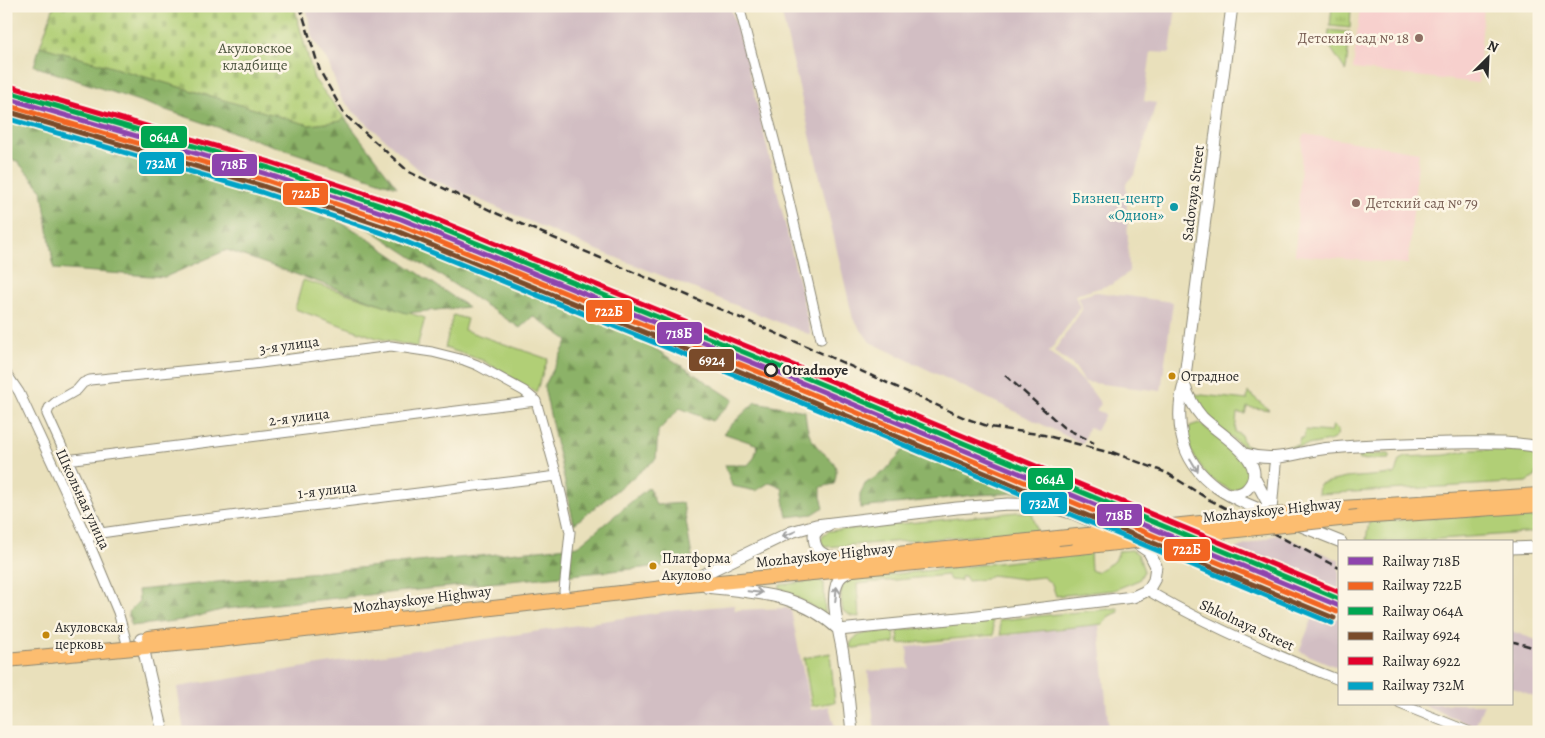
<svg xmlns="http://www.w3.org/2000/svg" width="1545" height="738" font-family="Alegreya,serif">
	<defs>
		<pattern id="forest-firs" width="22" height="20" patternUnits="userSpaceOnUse" patternTransform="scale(1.25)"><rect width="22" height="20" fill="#8cb267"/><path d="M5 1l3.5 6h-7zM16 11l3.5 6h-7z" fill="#739155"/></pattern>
		<pattern id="cemetery-stones" width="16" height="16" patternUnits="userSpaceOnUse" patternTransform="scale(1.25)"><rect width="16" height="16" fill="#b1cf76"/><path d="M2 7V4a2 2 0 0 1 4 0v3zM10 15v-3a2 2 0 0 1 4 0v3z" fill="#98b266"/></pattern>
		<pattern id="park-tufts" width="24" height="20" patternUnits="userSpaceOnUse" patternTransform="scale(1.25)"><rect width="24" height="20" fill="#b1cf76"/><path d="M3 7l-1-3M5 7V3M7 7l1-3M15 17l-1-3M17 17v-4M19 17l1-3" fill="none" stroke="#98b266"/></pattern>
	</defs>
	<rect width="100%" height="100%" fill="#fcf5e5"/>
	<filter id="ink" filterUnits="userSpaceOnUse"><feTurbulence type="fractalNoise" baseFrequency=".02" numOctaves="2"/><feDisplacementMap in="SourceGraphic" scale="10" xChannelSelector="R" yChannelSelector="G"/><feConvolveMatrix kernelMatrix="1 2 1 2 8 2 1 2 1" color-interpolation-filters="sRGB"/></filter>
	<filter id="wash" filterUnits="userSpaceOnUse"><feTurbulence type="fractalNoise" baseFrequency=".0096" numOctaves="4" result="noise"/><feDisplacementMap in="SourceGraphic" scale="20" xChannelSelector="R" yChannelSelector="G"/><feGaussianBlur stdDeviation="1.12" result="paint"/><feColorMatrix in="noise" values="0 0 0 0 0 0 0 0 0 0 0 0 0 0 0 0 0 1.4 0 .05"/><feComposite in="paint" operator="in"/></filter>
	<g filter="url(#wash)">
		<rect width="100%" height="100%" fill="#e9e0bb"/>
		<path fill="#f7d0cd" d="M1360,6H1484L1478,83L1353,69Z
			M1303,134L1419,152L1408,264L1295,255Z"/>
		<path fill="#d2bec3" d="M306,6H730L745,53L811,335L572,240L427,177L355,113L341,98L328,62L312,37Z
			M780,6H1176L1170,53L1151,52L1144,101L1156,103L1135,174L1126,183L1129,271L1122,278L1113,284L1075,295L1080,308L1049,352L1075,373L1091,390L1101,404L1096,410L1105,414L1096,431L1088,427L1083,444L870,342L853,319Z
			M1096,292L1173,302L1161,391L1085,382L1075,367L1054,351L1082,310L1078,297Z
			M1278,534L1339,560V616L1225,569L1234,549Z
			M734,605L735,610L787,608L791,611L811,710L829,706L836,732H184L177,687L668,611Z
			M1316,610L1339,619V668L1299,651Z
			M1099,625L1109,732H875L868,671L909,668L907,647Z
			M1511,631L1539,641V698L1511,687Z
			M1422,704H1484L1475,727Z"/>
		<path fill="#b1cf76" stroke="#6e7d50" d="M303,280L425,318L417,347L377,338L295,309Z
			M453,315L467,319L464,330L548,359L536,392L482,360L445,348Z
			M1248,392L1269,410L1247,407L1245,414L1237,413L1235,432L1241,435L1244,444L1264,452L1298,445L1300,438H1304L1305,430L1331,432L1333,425L1338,430C1338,436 1335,439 1329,441L1261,454C1245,453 1207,418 1198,405C1196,402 1194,398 1193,394L1247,400Z
			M1199,423L1205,427C1220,440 1277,478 1232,491L1208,477L1191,451L1188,435L1190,426Z
			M1503,449C1524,451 1542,448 1536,476L1527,482L1318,494L1319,484L1346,478L1395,474L1399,460L1405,457L1446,455L1471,450Z
			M1389,454L1391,457L1389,459L1359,460L1358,457L1360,455Z
			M1539,511V532L1397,542L1366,540L1369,522Z
			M1018,512L1032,513L1037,531L825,547L821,541L823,535L829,531Z
			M1132,550L1138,554L1144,571L1139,580L1114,590L1056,596L1052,584L1043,577L1023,579L991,575L985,579L968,581L965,576L961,577V581L950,580L947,575L857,584L859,617L851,616L843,611C841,600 838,587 848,579L1090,553L1091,570L1096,572L1115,561L1119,551Z
			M819,580L824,583L825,614L780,588V585Z
			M1118,608L1119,612L1109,616L1103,624L1001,635L999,620Z
			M992,620L994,635L899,644L898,632L901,630Z
			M894,631L895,643L854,648L850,647C851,630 882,632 894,631Z
			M830,653L835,702L812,706L804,658Z"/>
		<path fill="url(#forest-firs)" stroke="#5c6e49" d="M40,46L309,125L341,121L344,117L397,187L34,66Z
			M10,111L302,202L358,232L468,307L406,313L227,250L165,277L54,269L42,190L17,161L6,158V118Z
			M368,214L594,309L734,400L712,421L680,408L658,431L656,459L574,524L544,387L568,340L533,316L520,328L362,224Z
			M755,402L805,411C806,422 807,432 813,441C826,461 842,457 834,484L821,487V497L824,507L813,514L787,517L782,487L770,482L756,491L732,486L725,465H748L754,458L758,445L723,433Z
			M912,447L1023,484L1027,491L1025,493L975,495L860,508V494L865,484L885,471L904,449Z
			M649,487L656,505L683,503L693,563L225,609L183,620L131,626L128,612L139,601L138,590L578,546Z"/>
		<path fill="url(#cemetery-stones)" stroke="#6e7d50" d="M54,6H294L314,79L344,117L341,121L309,125L40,46Z"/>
		<path fill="url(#park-tufts)" stroke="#6e7d50" d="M1332,6L1351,8L1350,28L1330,26Z
			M1329,30L1350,32L1346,71L1328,44Z"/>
	</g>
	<g filter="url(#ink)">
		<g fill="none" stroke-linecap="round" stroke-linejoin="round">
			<g stroke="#8a8673" stroke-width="11">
				<path id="minor" d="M739,6L780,162L821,339
					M6,373L19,392L87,538L118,612L126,640
					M536,401L557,476L570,532L564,591
					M66,460L536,401
					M101,533L156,525L557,476
					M87,538L101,533L47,414L49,408L56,402L77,390L83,383L90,380L253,364L391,346L432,352L464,360L477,365L524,391L536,401
					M1147,590C1208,626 1273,654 1339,680
					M1400,704L1470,732"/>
			</g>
			<g stroke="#8a8673" stroke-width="13">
				<path id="tertiary" d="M1232,6L1184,384C1179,402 1178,418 1182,437C1192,483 1235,500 1274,515
					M1184,384C1188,396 1194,408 1202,417C1218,434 1273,462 1247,489C1241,495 1234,495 1226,493
					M1245,454C1279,464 1299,450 1332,448C1371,444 1411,444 1451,443C1480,443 1510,441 1539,447
					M1254,477L1271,509
					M1271,510L1275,465
					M1296,524L1341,542
					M828,526L819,529L814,535C814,553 823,554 838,560
					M1511,548L1539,547
					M700,576L791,532L816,525L957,508L1008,504L1045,505L1074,514L1116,532
					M707,587C757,593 800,593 839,630L969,617L1133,597L1144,592L1150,587L1154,580L1156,566L1149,552L1130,539
					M141,639L163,732
					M852,732C849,706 847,680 843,654C840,634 829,599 838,581C841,574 847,573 853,570"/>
			</g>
			<g stroke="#8a8673" stroke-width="16">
				<path id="primary" d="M1342,508L1539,495
					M1358,517L1539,505
					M807,563L1058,538
					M149,638L393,610
					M6,660L219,640L689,585L1079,547"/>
			</g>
			<use href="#minor" stroke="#fff" stroke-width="9"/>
			<use href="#tertiary" stroke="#fff" stroke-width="11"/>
			<use href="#primary" stroke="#fcbd6f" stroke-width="14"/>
			<path stroke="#2b2b2b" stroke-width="2.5" stroke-dasharray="8 4" stroke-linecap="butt" d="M300,6L320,71L345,115L409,172L498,214L808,347L965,418L990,427L1044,435L1118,455
				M1005,375L1063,427L1094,443
				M1112,452L1167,473L1208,499L1339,568
				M1511,641L1539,649"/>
			<g stroke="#8a8673" stroke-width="16" stroke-linecap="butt">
				<path id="primary-bridge" d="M1058,538L1342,508
					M1079,547L1358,517"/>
			</g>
			<use href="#primary-bridge" stroke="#fcbd6f" stroke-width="14"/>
			<g stroke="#fcf5e5" stroke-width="9">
				<path id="rail-1" d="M6,98L267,174L401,219L783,375L1339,606"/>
			</g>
			<g stroke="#fcf5e5" stroke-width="9">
				<path id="rail-2" d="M6,105L265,180L399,225L781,381L1337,612"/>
			</g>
			<g stroke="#fcf5e5" stroke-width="9">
				<path id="rail-3" d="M8,92L269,168L403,213L785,369L1339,599"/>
			</g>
			<g stroke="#fcf5e5" stroke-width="9">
				<path id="rail-4" d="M6,111L263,186L397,231L778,387L1334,618"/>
			</g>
			<g stroke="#fcf5e5" stroke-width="9">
				<path id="rail-5" d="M9,86L270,162L406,207L788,363L1339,592"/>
			</g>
			<g stroke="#fcf5e5" stroke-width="9">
				<path id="rail-6" d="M6,118L261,192L394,237L776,392L1332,623"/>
			</g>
			<use href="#rail-1" stroke="#8e44ad" stroke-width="5"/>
			<use href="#rail-2" stroke="#f26522" stroke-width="5"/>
			<use href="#rail-3" stroke="#00a651" stroke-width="5"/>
			<use href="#rail-4" stroke="#7a4b2a" stroke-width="5"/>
			<use href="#rail-5" stroke="#e4002b" stroke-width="5"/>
			<use href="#rail-6" stroke="#02a3c6" stroke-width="5"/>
		</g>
		<defs><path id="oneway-shaft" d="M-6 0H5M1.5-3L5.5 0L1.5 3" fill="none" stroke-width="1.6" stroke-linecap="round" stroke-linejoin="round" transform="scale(1.25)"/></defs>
		<g stroke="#a0a0a0">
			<use href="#oneway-shaft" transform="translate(1194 465) rotate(59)"/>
			<use href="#oneway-shaft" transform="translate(789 534) rotate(158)"/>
			<use href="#oneway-shaft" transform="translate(755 592) rotate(6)"/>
			<use href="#oneway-shaft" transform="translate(836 594) rotate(-84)"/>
		</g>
	</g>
	<g fill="#8d6e63" stroke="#fcf5e5" stroke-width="2">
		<circle cx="1419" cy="38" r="5"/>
		<circle cx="1356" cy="203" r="5"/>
	</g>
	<circle fill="#0f9aa8" stroke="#fcf5e5" stroke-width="2" cx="1174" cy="207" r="5"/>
	<circle fill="#fcf5e5" stroke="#2b2b2b" stroke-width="2.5" cx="771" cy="370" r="6"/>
	<g fill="#c4870b" stroke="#fcf5e5" stroke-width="2">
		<circle cx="1172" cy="376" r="4.5"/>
		<circle cx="653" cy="566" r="4.5"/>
		<circle cx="46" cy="635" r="4.5"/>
	</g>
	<g text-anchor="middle" stroke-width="5" stroke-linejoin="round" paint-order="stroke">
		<g font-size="14" fill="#2b2b2b" stroke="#fcf5e5" text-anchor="start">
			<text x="1181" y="381">Отрадное</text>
			<text x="662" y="563">Платформа<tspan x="662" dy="17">Акулово</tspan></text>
			<text x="55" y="632">Акуловская<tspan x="55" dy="17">церковь</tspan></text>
		</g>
		<g font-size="15" fill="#785e54" stroke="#fcf5e5" text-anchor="end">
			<text x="1409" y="43">Детский сад № 18</text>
			<text x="1366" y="208" text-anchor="start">Детский сад № 79</text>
		</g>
		<g font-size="15" fill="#4c543e" stroke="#fcf5e5">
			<text x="255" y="53">Акуловское<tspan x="255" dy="17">кладбище</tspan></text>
		</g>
		<g font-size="15" fill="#2b2b2b" stroke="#fcf5e5">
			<text transform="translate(1193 193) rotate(-83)" y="5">Sadovaya Street</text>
			<text transform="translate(289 345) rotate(-8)" y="5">3-я улица</text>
			<text transform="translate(299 417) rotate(-7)" y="5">2-я улица</text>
			<text transform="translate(327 490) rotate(-7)" y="5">1-я улица</text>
			<text transform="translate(83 499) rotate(65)" y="5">Школьная улица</text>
			<text transform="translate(1272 510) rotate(-6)" y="5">Mozhayskoye Highway</text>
			<text transform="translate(825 555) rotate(-6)" y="5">Mozhayskoye Highway</text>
			<text transform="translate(422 599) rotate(-7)" y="5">Mozhayskoye Highway</text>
			<text transform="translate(1247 625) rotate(25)" y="5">Shkolnaya Street</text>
		</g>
		<g font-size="15" fill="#0d838f" stroke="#fcf5e5" text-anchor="end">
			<text x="1164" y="203">Бизнец-центр<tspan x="1164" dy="17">«Одион»</tspan></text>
		</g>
		<g font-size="15" font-weight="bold" fill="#2b2b2b" stroke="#fcf5e5" text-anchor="start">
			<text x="782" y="375">Otradnoye</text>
		</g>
	</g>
	<g stroke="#fcf5e5" stroke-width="2">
		<rect x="140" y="125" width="48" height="24" rx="5" fill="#00a651"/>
		<rect x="138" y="151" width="47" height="24" rx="5" fill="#02a3c6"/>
		<rect x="211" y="153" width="47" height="24" rx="5" fill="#8e44ad"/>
		<rect x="282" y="182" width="47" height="24" rx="5" fill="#f26522"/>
		<rect x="585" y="299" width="48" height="24" rx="5" fill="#f26522"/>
		<rect x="656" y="321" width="47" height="24" rx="5" fill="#8e44ad"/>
		<rect x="688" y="348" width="47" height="24" rx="5" fill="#7a4b2a"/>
		<rect x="1027" y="467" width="47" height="24" rx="5" fill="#00a651"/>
		<rect x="1020" y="491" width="48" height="24" rx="5" fill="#02a3c6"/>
		<rect x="1096" y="503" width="47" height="24" rx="5" fill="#8e44ad"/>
		<rect x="1163" y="538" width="48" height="24" rx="5" fill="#f26522"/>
	</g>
	<g font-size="14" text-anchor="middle" font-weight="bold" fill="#fff">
		<text x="164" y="142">064А</text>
		<text x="161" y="168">732М</text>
		<text x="234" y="169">718Б</text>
		<text x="306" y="198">722Б</text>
		<text x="609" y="316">722Б</text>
		<text x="679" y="338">718Б</text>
		<text x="712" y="365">6924</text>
		<text x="1050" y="484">064А</text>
		<text x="1044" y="508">732М</text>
		<text x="1119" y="520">718Б</text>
		<text x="1187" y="554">722Б</text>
	</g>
	<rect width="1545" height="738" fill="none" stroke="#fcf5e5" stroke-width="25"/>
	<rect x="1338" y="540" width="175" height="165" fill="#fcf5e5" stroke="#a8a49b"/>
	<rect x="1348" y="557" width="25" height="8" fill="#8e44ad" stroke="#a8a49b"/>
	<text x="1382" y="566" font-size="15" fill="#2b2b2b">Railway 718Б</text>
	<rect x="1348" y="582" width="25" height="8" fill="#f26522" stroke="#a8a49b"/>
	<text x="1382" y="590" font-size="15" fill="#2b2b2b">Railway 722Б</text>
	<rect x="1348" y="607" width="25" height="8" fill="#00a651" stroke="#a8a49b"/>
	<text x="1382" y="616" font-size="15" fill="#2b2b2b">Railway 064А</text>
	<rect x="1348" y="632" width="25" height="8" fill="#7a4b2a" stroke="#a8a49b"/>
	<text x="1382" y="640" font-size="15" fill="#2b2b2b">Railway 6924</text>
	<rect x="1348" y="657" width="25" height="8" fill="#e4002b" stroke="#a8a49b"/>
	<text x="1382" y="666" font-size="15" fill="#2b2b2b">Railway 6922</text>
	<rect x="1348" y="682" width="25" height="8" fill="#02a3c6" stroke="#a8a49b"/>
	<text x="1382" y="690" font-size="15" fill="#2b2b2b">Railway 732М</text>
	<g transform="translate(1488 58) rotate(24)" stroke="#fcf5e5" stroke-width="4" paint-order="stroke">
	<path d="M0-4L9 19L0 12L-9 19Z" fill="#2b2b2b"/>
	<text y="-8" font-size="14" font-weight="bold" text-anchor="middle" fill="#2b2b2b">N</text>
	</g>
</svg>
